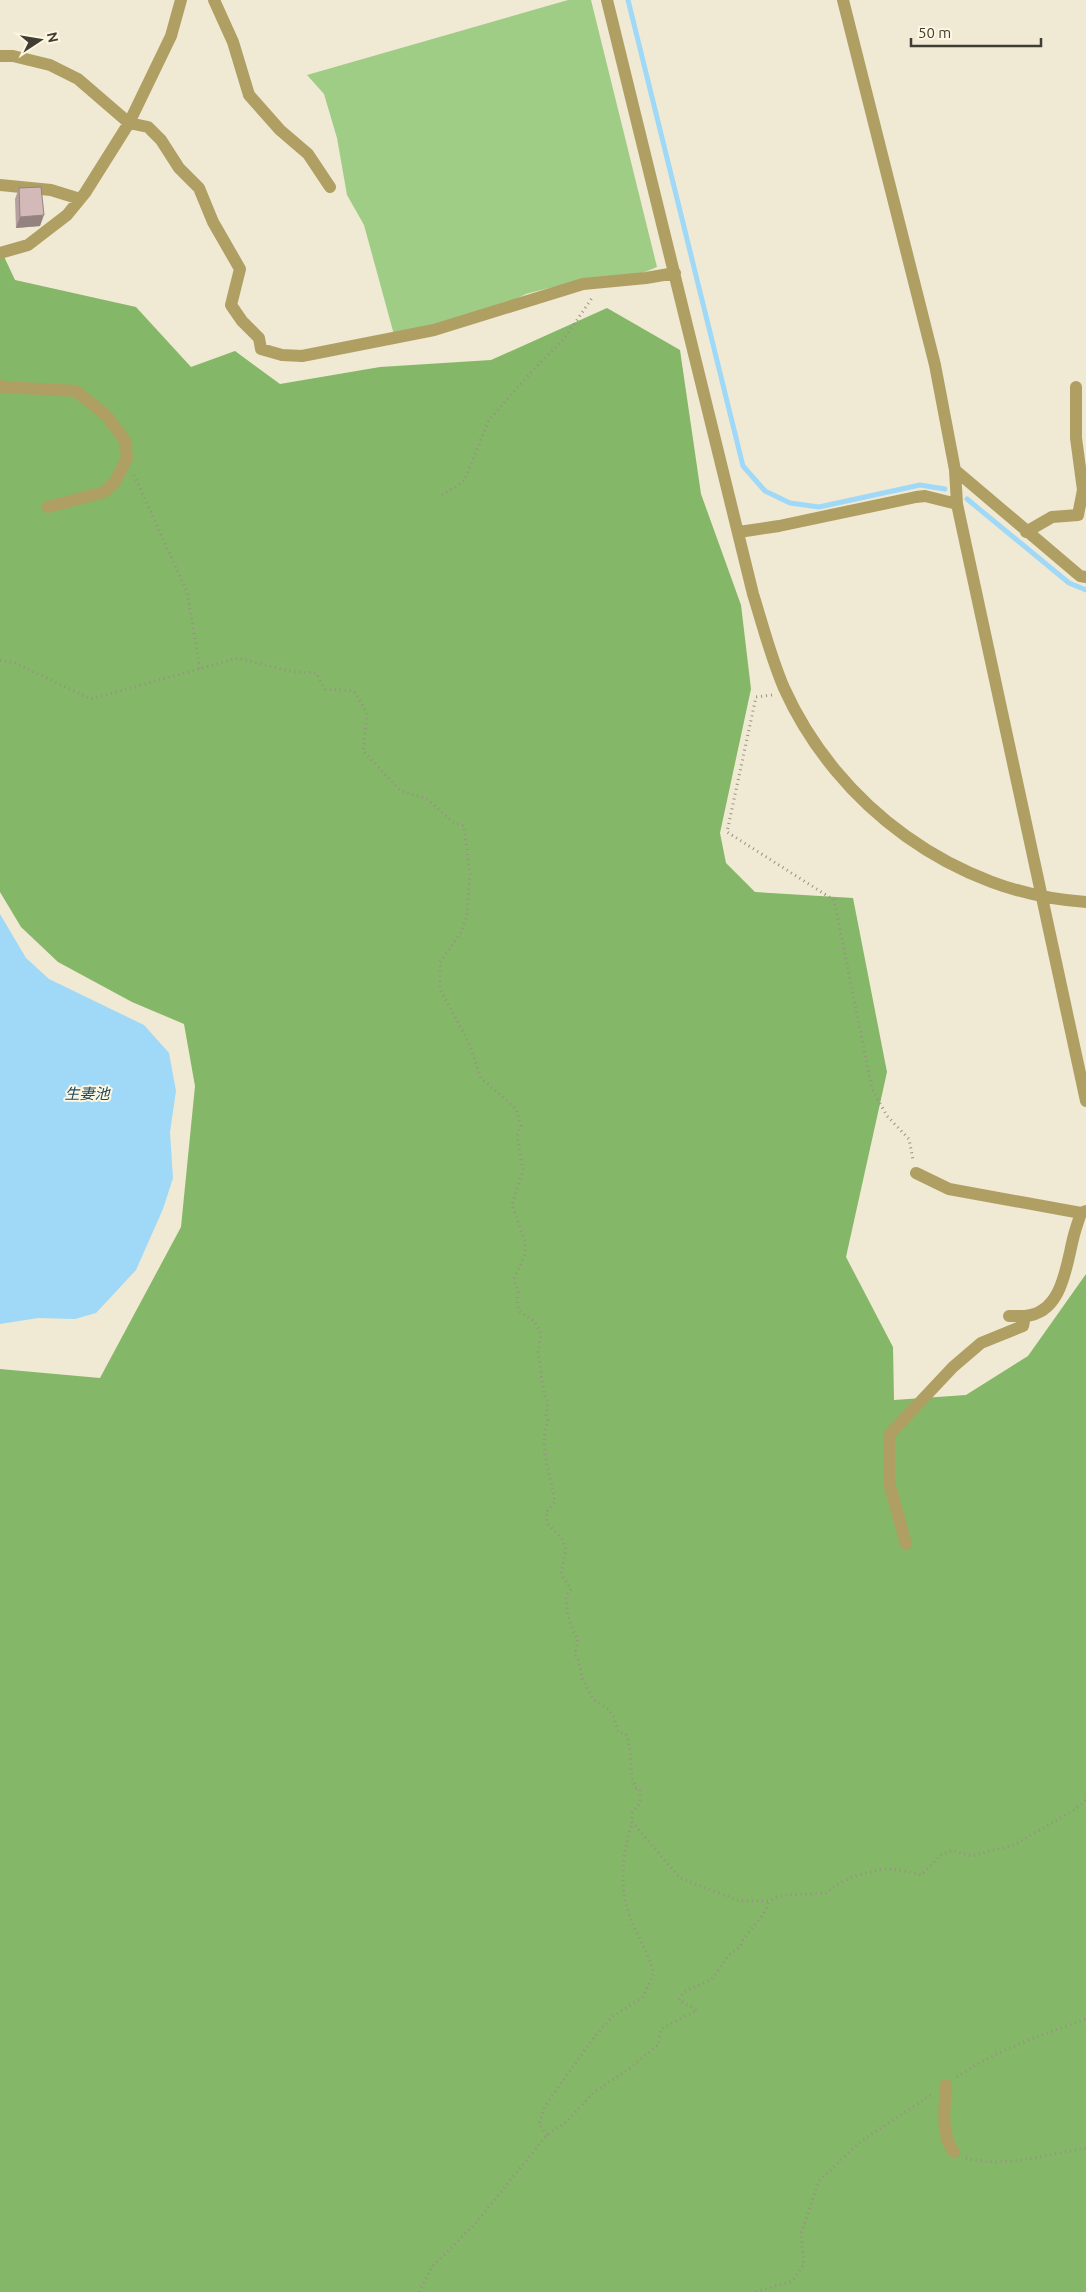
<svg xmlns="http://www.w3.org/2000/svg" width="1086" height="2292" font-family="Ubuntu,'Noto Sans JP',sans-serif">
	<rect width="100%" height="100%" fill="#f0e9d4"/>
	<path fill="#9fcd86" d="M568,0H591L657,267L635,276L598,278L545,289L526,294L460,327L396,342L364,225L347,195L337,138L324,94L307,75Z"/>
	<path fill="#84b767" d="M0,248L15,280L136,307L191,367L235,351L280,384L380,367L491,360L607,308L680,350L701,494L741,605L751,689L720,833L726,863L755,892L853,898L887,1072L846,1257L893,1347L894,1400L966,1395L1028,1356L1086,1274V2292H0V1369L100,1378L181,1227L195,1086L184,1024L132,1002L58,962L21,927L0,892Z"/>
	<path fill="#9fd9f7" d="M0,914L26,958L49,979L144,1025L169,1053L176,1091L170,1132L173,1178L163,1209L136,1270L96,1313L75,1319L38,1318L0,1324Z"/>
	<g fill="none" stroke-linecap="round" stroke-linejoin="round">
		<path stroke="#9fd9f7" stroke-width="5" d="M628,0L743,466L765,491L790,503L819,507L920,485L945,489
			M967,499L1069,583L1086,590"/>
		<path stroke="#979283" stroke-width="3" stroke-dasharray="1 4" stroke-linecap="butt" d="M134,475L187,592L200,669
			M442,495L464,481L489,420L532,371L564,339L592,298
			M0,660L15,663L91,699L238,658L293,672L316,673L325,689L354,691L367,713L363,751L401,791L427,799L454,823L464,826L470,874L467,914L462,931L440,962V989L469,1043L481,1078L516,1109L521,1126L517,1136L523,1170L512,1205L525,1241V1254L514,1279L518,1292L517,1303L519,1311L535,1322L541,1334L538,1352L544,1395L548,1401L546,1415L548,1420C538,1449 551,1473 555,1502L546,1512L547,1523L562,1539L566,1549L561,1574L571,1589L566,1596C566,1611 570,1627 578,1639L575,1655L579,1661L582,1678L594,1700L608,1709L614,1717L618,1732L626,1734C634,1752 627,1771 636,1788L640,1789V1803L632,1813V1822L680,1878L740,1901H770L777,1897L786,1895L827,1893C837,1880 873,1869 889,1869C900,1870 911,1872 921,1875L941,1855L952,1850L971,1856L1014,1845L1074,1810L1086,1800
			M772,695L756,697L727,832L834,900L872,1089L887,1116L909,1139L913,1160
			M957,2077C996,2050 1042,2035 1086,2019
			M547,2135L539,2124L545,2106L594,2037L612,2017L643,1997L654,1973C648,1953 637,1936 630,1917C618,1885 623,1855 632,1823
			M966,2158C1004,2169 1047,2154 1086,2148
			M419,2292L432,2267L474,2225L547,2135L565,2123L594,2092L629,2069L658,2045L661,2029L697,2010L679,2000L684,1992L712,1979L729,1955L741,1946L742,1941L764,1913L769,1902
			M756,2292L792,2281L804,2264L801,2234L819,2181L860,2142L931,2095"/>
		<path stroke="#af9f63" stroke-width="12" d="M214,0L233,42L249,95L280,130L308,154L330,187
			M607,0L753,594C763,626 771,658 784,688C837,806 956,894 1086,902
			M843,0L935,365L955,470L957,504L1086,1101
			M0,56H13L50,65L78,79L129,123L148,127L161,140L179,168L199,188L213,222L240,269L231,305L242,321L259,338L261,349L282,355L302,356L434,330L583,284L646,278L675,273
			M0,185L51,190L80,199
			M0,253L28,245L67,215L85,193L129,123L171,36L181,0
			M0,385L3,387L76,391L107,416L125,441L127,458L115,482L104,492L48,507
			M955,470L1080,576L1086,577
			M739,532L779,526L916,497L925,496L957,504
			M1026,532L1052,517L1078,515L1083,490L1076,438V387
			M916,1173L949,1189L1081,1213
			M1009,1316H1025
			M906,1544L889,1482V1435L953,1367L981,1343L1023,1326L1025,1316C1062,1313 1066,1267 1073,1239C1075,1230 1078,1222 1081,1213L1086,1211
			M946,2085C945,2105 940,2135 954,2152"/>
	</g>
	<path fill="#b5a09e" d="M19,188L40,226L16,228L15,199Z"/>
	<path fill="#948281" d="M44,215L40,226L16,228L20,217Z"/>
	<path fill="#d3bab8" stroke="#948281" d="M41,187L44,215L20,217L19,188Z"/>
	<g text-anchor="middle" stroke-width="4" stroke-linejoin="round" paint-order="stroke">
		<g font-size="15" font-style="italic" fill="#1c495f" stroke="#fdf6e1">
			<text x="87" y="1099">生妻池</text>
		</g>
	</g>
	<g transform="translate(40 40) rotate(78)" stroke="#fdf6e1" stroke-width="4" paint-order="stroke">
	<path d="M0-4L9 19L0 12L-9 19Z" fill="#3f3d34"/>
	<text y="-8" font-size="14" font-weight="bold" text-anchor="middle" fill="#3f3d34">N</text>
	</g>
	<path d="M911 38v8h130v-8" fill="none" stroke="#3f3d34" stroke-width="2.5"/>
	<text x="918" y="38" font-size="15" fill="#3f3d34" stroke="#fdf6e1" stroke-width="4" paint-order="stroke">50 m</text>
</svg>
